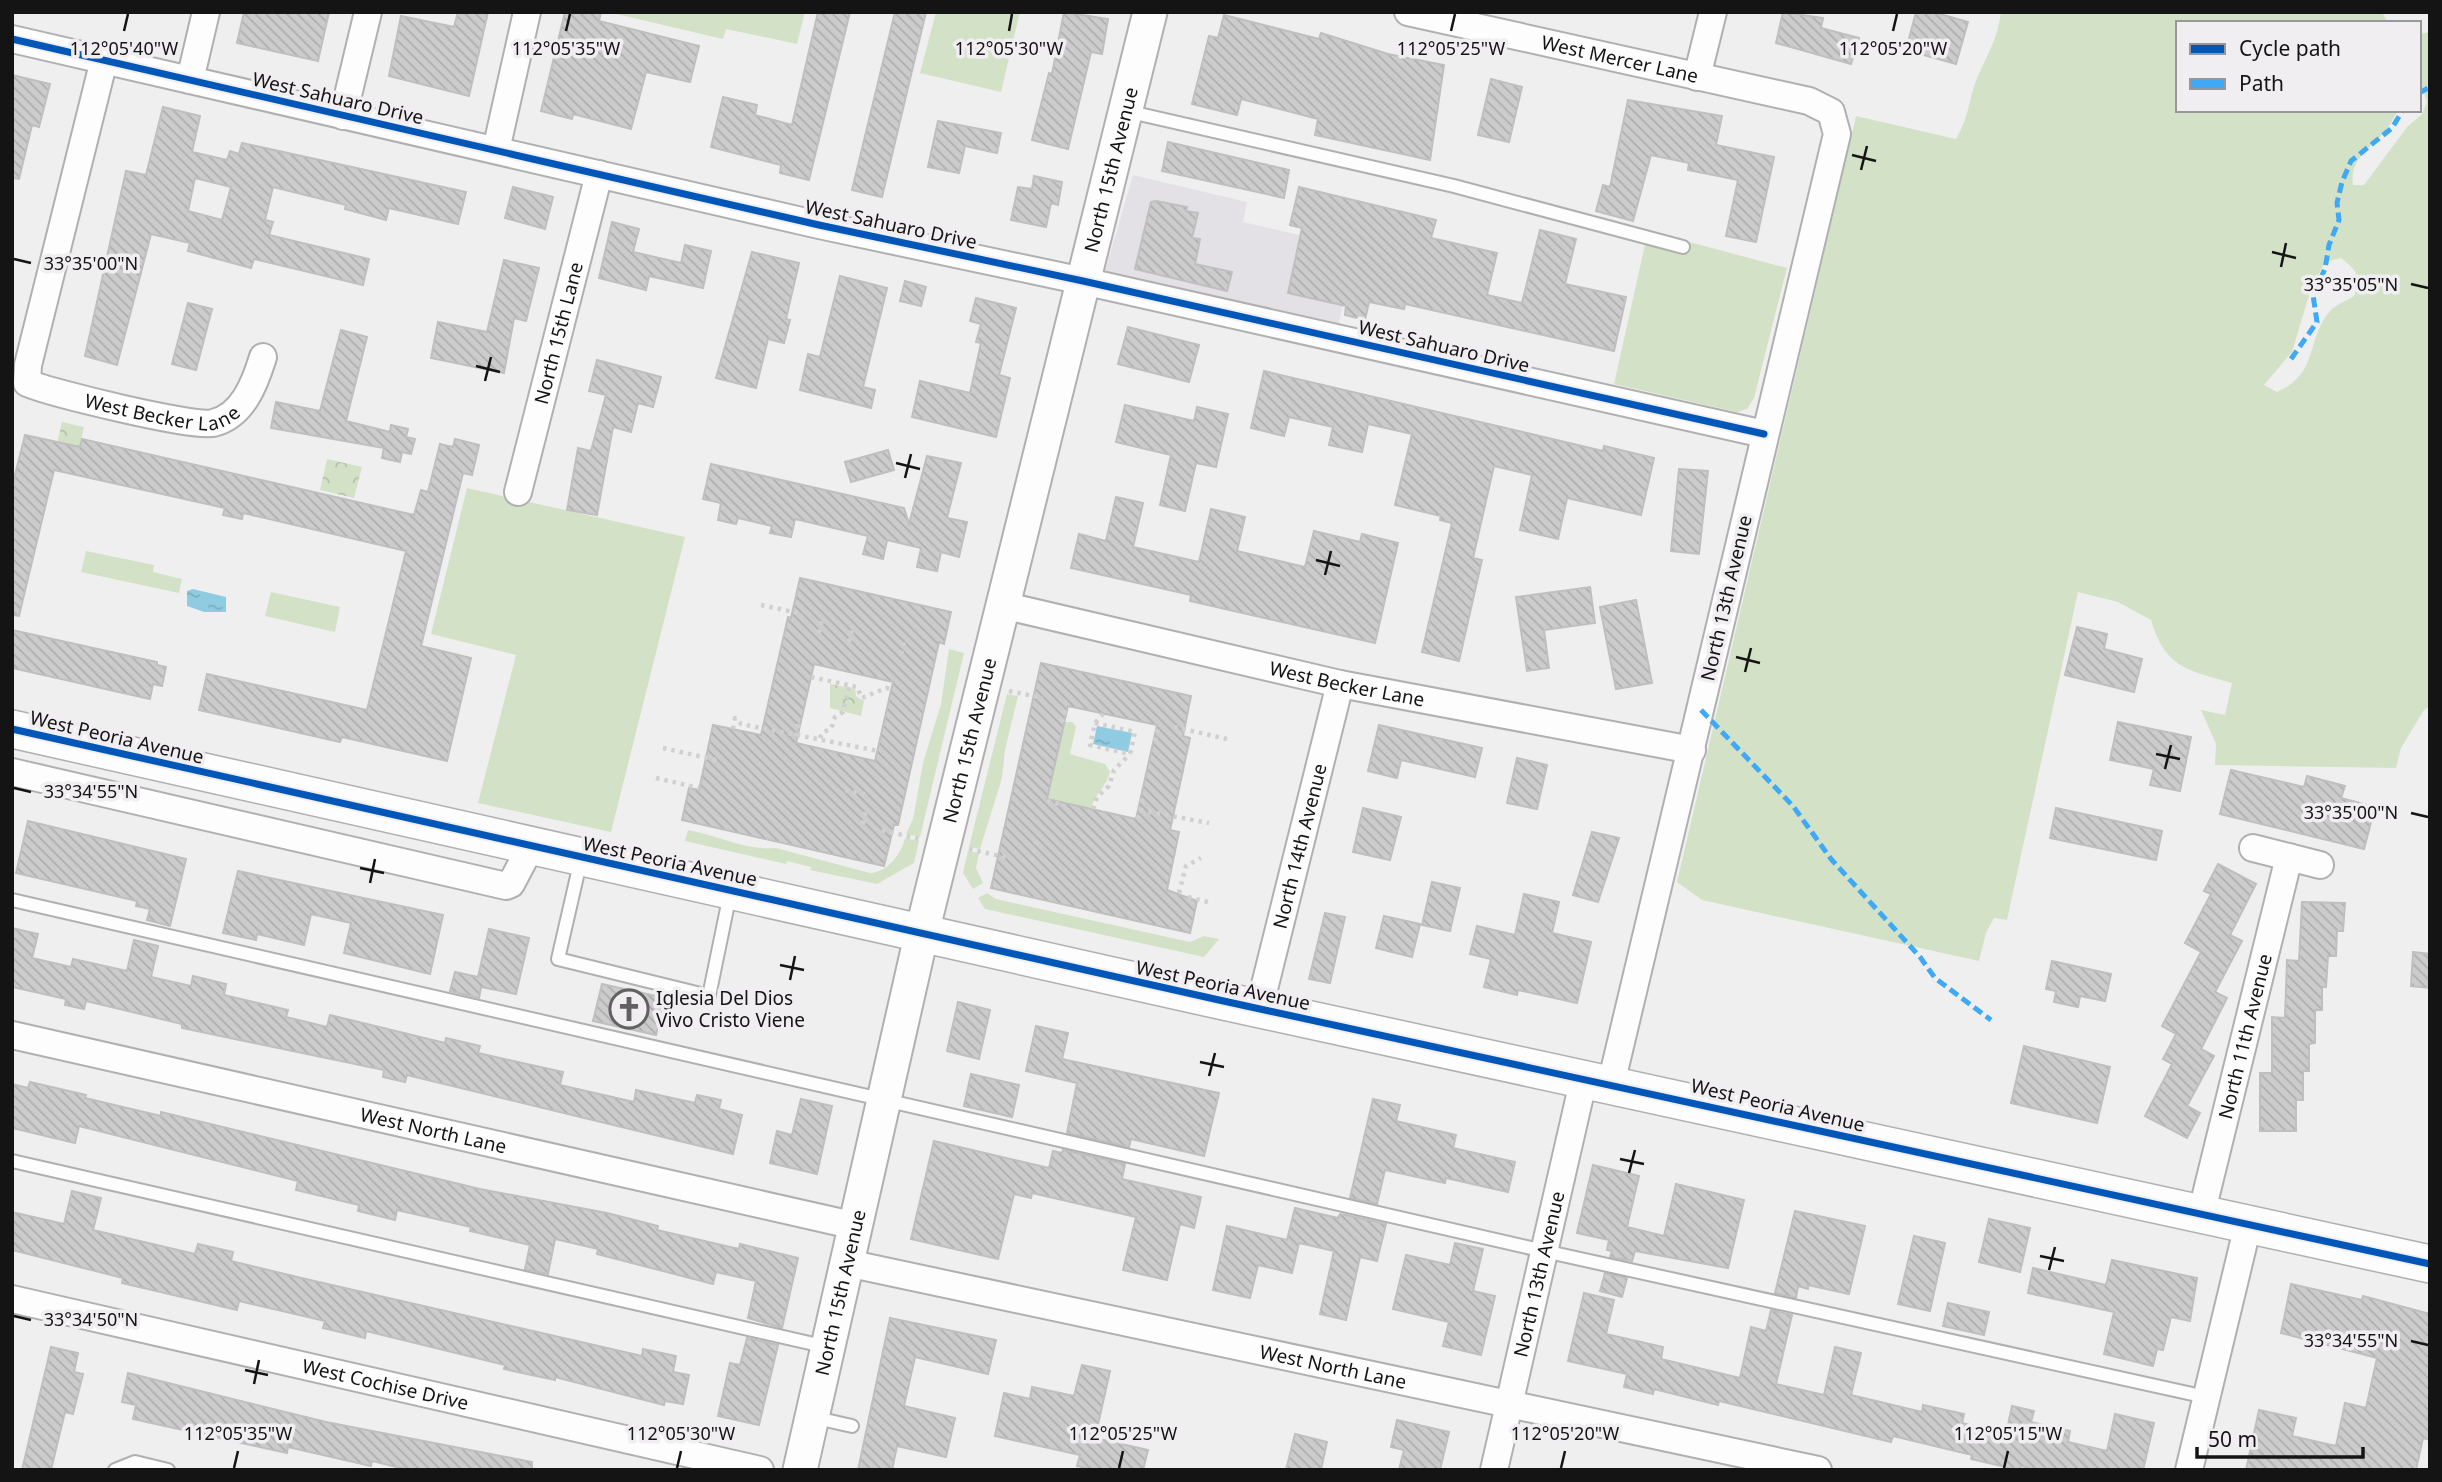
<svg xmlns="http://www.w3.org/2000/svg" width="2442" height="1482" font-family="'Noto Sans',sans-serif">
	<defs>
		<pattern id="park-crowns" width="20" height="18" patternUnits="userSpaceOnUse" patternTransform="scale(1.75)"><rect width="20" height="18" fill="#d3e2c7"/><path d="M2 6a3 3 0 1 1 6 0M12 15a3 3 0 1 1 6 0" fill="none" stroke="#b4c1aa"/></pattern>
		<pattern id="water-ripples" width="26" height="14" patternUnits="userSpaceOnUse" patternTransform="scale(1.75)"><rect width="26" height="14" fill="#8fcce1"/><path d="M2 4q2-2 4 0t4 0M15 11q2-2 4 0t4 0" fill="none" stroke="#7aaec0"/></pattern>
		<pattern id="building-back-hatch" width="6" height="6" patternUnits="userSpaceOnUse" patternTransform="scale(1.75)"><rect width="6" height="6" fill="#cdcccd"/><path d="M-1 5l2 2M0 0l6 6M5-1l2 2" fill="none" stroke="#afaeaf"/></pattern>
	</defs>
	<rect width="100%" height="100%" fill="#f0eff0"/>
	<path fill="#e3e0e6" d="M1133,175L1247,202L1243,222L1354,248L1338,328L1104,275Z"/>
	<path fill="#d3e2c7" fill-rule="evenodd" d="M805,12L797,44L726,29L723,39L612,13Z
		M936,12H1020L1001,92L920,73Z
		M2001,12H2382L2388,23H2178V110H2398C2394,117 2391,124 2386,130C2372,148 2349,158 2353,185H2364L2407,127L2422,114L2427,102L2423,90L2419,89V34L2430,32V706L2424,710L2401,748L2396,768L2215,765L2216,744L2201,710L2225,715L2232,683C2187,670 2165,668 2151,620L2118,602L2078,592L2007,920L1994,918L1986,933L1979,961L1702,900L1677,882L1856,116L1956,139C1970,115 1968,101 1977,78C1987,55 1998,38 2001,12ZM2341,258C2357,271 2362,276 2354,296C2347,301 2336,304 2330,311C2305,340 2320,373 2277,392L2264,385L2292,352L2310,292L2325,262Z
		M1648,231L1787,268L1754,398L1747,409L1737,412L1614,384Z
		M467,488L685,537L611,832L478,803L516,655L431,634Z
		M86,551L154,565L153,572L182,579L179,593L81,572Z
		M271,592L340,607L335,632L265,616Z
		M949,649L964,653L920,837L906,834L913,819L923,763L941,704Z
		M1007,694L1018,696L1005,750L1002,778L980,849L969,847Z
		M1064,722H1073L1076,727L1070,754L1105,764L1110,772C1106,788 1095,793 1091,809L1047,799Z
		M688,830C717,835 746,851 776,848L870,873C887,873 902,853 905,838L919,841L914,863L877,884L810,870L811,867L787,861L786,864L685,841Z
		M968,851L979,853L976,868L983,883L973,889L963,873Z
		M987,893L996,899L1190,942L1204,936L1219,939L1204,957L985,909L978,898Z"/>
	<path fill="url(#park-crowns)" d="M62,422L84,427L75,466L53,461Z
		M327,459L362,467L354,498L320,490Z
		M830,684L855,689L856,696L864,701L861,716L830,708Z"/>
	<path fill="url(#water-ripples)" d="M193,589L226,597V612H204L187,606V591Z
		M1097,726L1132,733L1128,752L1093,744Z"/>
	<path fill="url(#building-back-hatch)" stroke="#c0bfc0" stroke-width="2" fill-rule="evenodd" d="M244,12H329L318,61L237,43Z
		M458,12H488L469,96L389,76L401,16L454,27Z
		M565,12H601L599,21L699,46L690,82L646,72L631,129L573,114L572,119L541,111Z
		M818,12H850L809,180L780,173L781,165L711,147L723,97L757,105L755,115L792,125Z
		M895,12H926L882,197L852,190Z
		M1064,12L1108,19L1102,54L1091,52L1068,149L1032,140L1049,73L1052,74Z
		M1783,12L1823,18L1821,28L1859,38L1851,64L1776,43Z
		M1916,12H1933L1968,22L1956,64L1906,50Z
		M1224,15L1319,39L1321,33L1388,54L1444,65L1430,160L1315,135L1318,119L1241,99L1237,115L1192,104L1209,36L1218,38Z
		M12,75L50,84L39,127L32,125L19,179L12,178Z
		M1491,79L1522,87L1509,142L1478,135Z
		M1628,100L1722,116L1716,145L1774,157L1756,242L1726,236L1738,180L1688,170L1689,163L1651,155L1633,221L1596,211L1603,185L1610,187Z
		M163,107L200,116L192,152L227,160L230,151L239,154L242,143L466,192L458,224L389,208L386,220L345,209L346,205L273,187L265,220L273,222L269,235L369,259L363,285L254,259L251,268L188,251L190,243L151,234L117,365L85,356L126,171L146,175ZM195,178L231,187L222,220L188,211Z
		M938,121L1001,133L997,153L965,146L959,173L928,167Z
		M1168,142L1289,170L1284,198L1162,171Z
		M1034,176L1062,182L1058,205L1051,203L1046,227L1011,220L1018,187L1032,189Z
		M513,187L553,197L545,229L505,218Z
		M1299,187L1436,220L1431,238L1497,253L1487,295L1522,303L1540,230L1576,239L1565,284L1626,297L1614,351L1405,304L1404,309L1369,302L1365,320L1345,315L1346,306L1288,293L1302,228L1290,225Z
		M1156,201L1187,207L1186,211L1198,213L1192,238L1200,239L1195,264L1232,272L1227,291L1135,269L1151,202Z
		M612,222L639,229L633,252L681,263L685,245L711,251L703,288L649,276L646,290L599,278Z
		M752,252L799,263L786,319L790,320L784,343L768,339L756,388L716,378Z
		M504,260L539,268L526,321L514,318L504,373L431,358L438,322L487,332Z
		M840,276L887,288L863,387L875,390L871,408L800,390L808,354L820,357Z
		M905,281L926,287L921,306L900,301Z
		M976,298L1016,308L999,375L1010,378L996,437L912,417L920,381L970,393L981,343L976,342L981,324L970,321Z
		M188,303L212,309L196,370L172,364Z
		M1128,327L1199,345L1189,382L1118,364Z
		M341,330L367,337L346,421L390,432L391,425L408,429L406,437L415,439L411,454L402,452L400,462L382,458L384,448L271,428L276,402L320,411Z
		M597,360L661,377L653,407L638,403L631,432L613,427L597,515L567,510L578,448L591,451L606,395L589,391Z
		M1264,371L1603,451L1604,446L1654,458L1641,515L1567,498L1558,539L1520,530L1532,475L1494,466L1473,558L1482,560L1459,661L1422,652L1452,523L1440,520L1441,516L1395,505L1412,434L1368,424L1362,452L1329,445L1333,427L1289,417L1284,436L1251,428Z
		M1125,405L1194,421L1197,407L1228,414L1216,467L1196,463L1185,511L1160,505L1171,455L1116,442Z
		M25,435L80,447L82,439L414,515L421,490L428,492L440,444L453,447L455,439L479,445L472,475L463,473L421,646L471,658L447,761L342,737L340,742L199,710L207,674L367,710L406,551L243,513L242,519L223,515L225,508L54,470L19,616L12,615V487Z
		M888,450L894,470L851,482L845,462Z
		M927,456L961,463L947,518L967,522L959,557L941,552L937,571L917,567L921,548L887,540L883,559L863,554L868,536L795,519L791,537L770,533L772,526L738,518L736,524L718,520L721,503L703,499L711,464L904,508L909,524Z
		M1679,469L1708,471L1699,554L1671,551Z
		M1116,497L1143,503L1133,547L1199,562L1211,509L1245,517L1237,551L1305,567L1314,531L1360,542L1362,534L1398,543L1375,643L1190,601L1191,595L1071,568L1079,534L1106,541Z
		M800,578L951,612L944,644L939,642L898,825H894L884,866L682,820L689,788L699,790L713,725L761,735L788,617L791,618ZM814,664L893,682L875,761L796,743Z
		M1590,587L1595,623L1544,630L1549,668L1527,671L1516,597Z
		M1636,600L1652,683L1616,689L1600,607Z
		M2077,627L2107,634L2104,649L2142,659L2134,692L2065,675Z
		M12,630L157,662V665L166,667L162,686L153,684L150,699L12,668Z
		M1041,663L1191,696L1183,736L1190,738L1170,830L1179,832L1167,890L1197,901L1190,933L991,888ZM1068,706L1157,725L1136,819L1047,799Z
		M2118,722L2191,737L2180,791L2150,785L2154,769L2110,760Z
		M1379,725L1482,748L1475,777L1401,760L1397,778L1368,771Z
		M1517,758L1547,765L1537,809L1507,803Z
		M2231,770L2304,787L2307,776L2345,786L2341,798L2375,807L2364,849L2220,814Z
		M1363,808L1401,817L1390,860L1353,852Z
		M2056,808L2162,831L2156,860L2050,838Z
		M28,821L186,859L170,926L147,920L150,909L136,906L137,901L16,873Z
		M1592,832L1619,838L1598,902L1573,895Z
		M2218,864L2256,884L2230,935L2242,941L2215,992L2227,998L2201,1049L2214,1056L2187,1106L2200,1113L2187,1138L2145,1116L2172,1064L2163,1059L2176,1034L2162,1026L2201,952L2185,943L2211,894L2204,891Z
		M238,871L443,915L430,974L344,953L351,923L311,914L304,945L257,934L256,940L223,933Z
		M1432,882L1460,888L1450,931L1422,925Z
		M1524,894L1559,902L1552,933L1591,942L1577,1003L1518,990L1517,995L1484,987L1491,959L1470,954L1477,926L1515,935Z
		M2302,902L2345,903L2343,931H2337L2336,956H2328L2326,987H2322V1010H2315V1043L2309,1044V1071H2303V1100H2296V1131H2260V1073H2272V1017L2285,1018L2287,960L2299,961Z
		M1325,913L1345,917L1330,983L1309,979Z
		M1384,916L1420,924L1412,957L1376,948Z
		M12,928L38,934L32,958L71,967L73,959L127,971L134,940L158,946L151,977L191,986L193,976L226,984L224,995L288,1010L286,1017L327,1027L330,1015L445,1043L446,1038L480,1046L478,1053L563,1072L560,1085L634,1102L636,1090L695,1103L697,1095L721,1100L719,1109L742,1115L733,1154L407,1075L405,1082L383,1077L384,1070L182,1028V1024L86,1001L84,1009L65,1005L66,999L12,987Z
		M489,929L529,938L516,994L481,987L479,998L450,991L455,972L478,977Z
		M2413,952L2430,954V988L2411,986Z
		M2052,961L2111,974L2105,1001L2080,996L2078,1007L2054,1002L2056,991L2046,989Z
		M602,984L665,998L656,1035L593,1021Z
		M958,1002L990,1010L979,1059L947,1051Z
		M1036,1026L1068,1033L1062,1059L1219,1093L1204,1156L1131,1139L1129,1147L1067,1133L1077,1083L1026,1071Z
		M2024,1046L2110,1067L2097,1123L2011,1103Z
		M971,1074L1019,1085L1012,1117L964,1106Z
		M30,1082L86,1095L85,1098L161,1116V1112L480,1189L607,1213L658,1226L657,1230L739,1249L740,1244L798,1258L782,1328L748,1318L756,1281L716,1272L713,1284L597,1254L598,1249L555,1239L548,1274L525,1269L530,1245L470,1231L471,1227L397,1210L395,1220L358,1211L359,1205L296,1190L298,1181L79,1126L75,1143L12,1128V1084L28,1088Z
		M801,1099L832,1106L817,1174L770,1163L777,1131L792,1135Z
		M1373,1099L1400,1105L1396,1121L1456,1135L1453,1148L1515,1162L1508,1192L1446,1178L1445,1183L1385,1170L1377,1204L1350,1198Z
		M934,1141L1049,1168L1053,1151L1062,1153L1063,1150L1125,1164L1122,1179L1201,1197L1194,1228L1180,1224L1167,1280L1123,1270L1136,1217L1032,1193L1031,1198L1014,1194L998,1259L911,1239Z
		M1593,1165L1639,1176L1627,1227L1664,1236L1676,1184L1744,1200L1728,1268L1635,1251L1632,1261L1610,1257L1612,1251L1607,1250L1609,1240L1577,1233Z
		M72,1191L101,1198L93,1230L195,1254L198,1244L233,1252L231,1261L310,1280L642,1356L643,1349L676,1356L673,1372L689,1375L683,1404L665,1401L664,1405L555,1377V1380L504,1369L505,1365L366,1331L365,1338L323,1328L325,1321L239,1301L237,1310L122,1283L123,1278L12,1250V1212L64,1224Z
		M1295,1208L1338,1218L1340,1214L1346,1215L1386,1224L1377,1261L1360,1257L1346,1320L1320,1314L1334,1251L1299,1243L1292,1273L1258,1265L1250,1298L1213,1290L1227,1226L1287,1240Z
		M1795,1211L1865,1226L1849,1294L1808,1285V1289L1798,1286L1796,1298L1775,1293Z
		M1989,1219L2030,1228L2020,1272L1979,1262Z
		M1914,1236L1945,1243L1930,1311L1898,1304Z
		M1455,1243L1483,1249L1473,1291L1495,1296L1481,1355L1443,1346L1449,1322L1393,1309L1406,1255L1450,1265Z
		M2112,1260L2197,1278L2190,1321L2171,1317L2163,1350L2157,1349L2153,1366L2104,1354L2114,1312L2028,1293L2033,1268L2106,1285Z
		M1605,1273L1627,1278L1622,1297L1600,1291Z
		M2291,1284L2362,1300L2363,1296L2430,1314V1440L2423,1438L2416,1470H2246L2259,1410L2296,1418L2292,1436L2336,1446L2345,1403L2366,1408L2377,1358L2281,1333Z
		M1584,1293L1614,1300L1606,1334L1663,1347L1661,1359L1740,1378L1751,1327L1766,1331L1771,1310L1792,1315L1776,1384L1824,1395L1835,1347L1861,1353L1851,1395L1922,1412L1923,1405L1964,1414L1962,1423L2006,1434L2012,1406L2034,1411L2031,1422L2070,1431L2068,1442L2107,1451L2115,1414L2154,1423L2143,1470H2037L2021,1466L2019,1470L1971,1459L1972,1455L1893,1436L1891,1442L1719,1401L1718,1405L1654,1389L1653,1394L1624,1387L1627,1374L1568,1361Z
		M1948,1303L1989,1312L1984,1335L1943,1326Z
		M890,1318L996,1340L988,1374L915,1357L904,1406L955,1418L946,1457L897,1446L892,1470H858Z
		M747,1338L778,1345L759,1425L718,1416L730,1363L740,1365Z
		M51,1347L78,1353L74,1372L83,1374L73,1414L65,1412L51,1470H22Z
		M1082,1365L1110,1371L1095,1438L1148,1450L1143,1470H1094L1077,1466L1080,1455L995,1436L1004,1393L1030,1399L1032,1387L1074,1396Z
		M128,1373L326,1422L532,1462V1470H409L372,1461L371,1466L288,1447L287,1453L133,1419L136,1405L122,1402Z
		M1397,1420L1449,1432L1440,1470H1399L1404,1450L1391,1447Z
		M1295,1434L1327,1442L1321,1470H1286Z"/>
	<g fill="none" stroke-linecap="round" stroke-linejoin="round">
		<g stroke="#b1b0b1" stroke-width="16">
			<path id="service" d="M1126,111L1454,186L1683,247
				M581,859L558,959L709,996L730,894
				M12,900L1544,1251L2206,1397
				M12,1161L827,1347
				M812,1417L852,1426
				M115,1470L135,1462L168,1470"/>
		</g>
		<g stroke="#b1b0b1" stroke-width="30">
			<g id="minor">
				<path id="s1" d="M1408,12L1809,101L1831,112L1837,134L1611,1084"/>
				<path d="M12,39L819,225L1083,281L1764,434"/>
				<path id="s2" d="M104,60L28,365L27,383C51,393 194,428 213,423C243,416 255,383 263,357"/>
				<path d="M1697,77L1713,12"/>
				<path d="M190,80L206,12"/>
				<path d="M343,116L368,12"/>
				<path d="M496,150L527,12"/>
				<path id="s3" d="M518,492L599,174"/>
				<path id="s4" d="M1002,605L1340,684L1692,750"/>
				<path d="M12,772L506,886L511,884L530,848"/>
				<path d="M2253,848L2320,865"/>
				<path id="s5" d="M1259,1009L1340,684"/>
				<path id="s6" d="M12,1035L856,1226"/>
				<path id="s7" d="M2201,1215L2289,857"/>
				<path id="s8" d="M847,1263L1818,1470"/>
				<path id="s9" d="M12,1299L760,1470"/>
				<path id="s10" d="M1494,1470L1584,1078"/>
				<path d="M2189,1470L2248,1225"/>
			</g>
		</g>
		<g stroke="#b1b0b1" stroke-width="37">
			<g id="tertiary">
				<path id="s11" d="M800,1470L922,932L1150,12"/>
			</g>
		</g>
		<g stroke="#b1b0b1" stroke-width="40">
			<path id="secondary" d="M12,729L1219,1000L2430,1264"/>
		</g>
		<path stroke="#d0d0d0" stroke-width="4.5" stroke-dasharray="3.5 5" stroke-linecap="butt" d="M761,605L803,614
			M819,633L822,619
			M849,642L853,626
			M901,654L905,638
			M811,677L857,687L862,698L886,688L891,689
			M1009,691L1043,698
			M1062,722L1066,706
			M1095,723L1135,732L1130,754L1090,745L1095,723L1103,714
			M1174,727L1227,739
			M733,729L735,718L741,724L878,751
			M796,736L798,724
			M820,738L823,732L831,729L835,717L843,712L849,686
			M1155,741L1158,726
			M663,748L716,760
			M656,778L699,788
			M845,790L868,795
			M1047,801L1064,805
			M1093,809L1097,797L1109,786L1114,770L1130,754
			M1140,810L1209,823
			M1138,819L1143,797
			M863,824L866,810
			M882,830L919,839
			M969,849L1009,858
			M1032,861L1038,836
			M1179,893L1186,866L1201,858
			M1188,897L1208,902"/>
		<use href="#service" stroke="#fdfdfd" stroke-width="12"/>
		<use href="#minor" stroke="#fdfdfd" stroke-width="26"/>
		<use href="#tertiary" stroke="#fdfdfd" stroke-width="33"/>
		<use href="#secondary" stroke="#fdfdfd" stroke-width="37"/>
		<path stroke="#3fa9f5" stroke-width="5" stroke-dasharray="10 5" stroke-linecap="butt" d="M2419,93L2430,87
			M2291,359L2317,322L2313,295L2325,269L2329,245L2339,220L2337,203L2342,182L2351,161L2392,128L2403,110
			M1701,710L1793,806L1831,859L1920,957L1935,978L1991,1020"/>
		<g stroke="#f0eef1" stroke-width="11">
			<path id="cycleway" d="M12,39L819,225L1083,281L1764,434
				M12,729L1219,1000L2430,1264"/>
		</g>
		<use href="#cycleway" stroke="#0057b8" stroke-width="7"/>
	</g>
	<path fill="none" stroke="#151415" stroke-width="2.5" d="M124,31L128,14M566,31L570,14M1009,31L1012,14M1451,31L1455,14M1893,31L1897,14M1852,155L1876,161M1861,170L1867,146M2272,252L2296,258M14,259L31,263M2281,267L2286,243M2411,284L2428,288M476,366L500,372M485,381L491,357M896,463L920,469M905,478L911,454M1316,560L1340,566M1325,575L1331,551M1736,657L1760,663M1745,672L1751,648M2156,754L2180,759M2165,769L2171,745M14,788L31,792M2411,813L2428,817M360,868L384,873M370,883L375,859M780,965L804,970M790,980L795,956M1200,1062L1224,1067M1209,1076L1215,1053M1620,1159L1644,1164M1629,1173L1635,1150M2040,1256L2064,1261M2049,1270L2055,1247M14,1316L31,1320M2411,1341L2428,1345M245,1370L268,1375M254,1384L259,1360M234,1468L238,1451M677,1468L681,1451M1119,1468L1123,1451M1561,1468L1565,1451M2004,1468L2008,1451"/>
	<defs>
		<g id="church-ring" transform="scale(2.0125)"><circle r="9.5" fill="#f0eef1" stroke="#626162" stroke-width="1.5"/><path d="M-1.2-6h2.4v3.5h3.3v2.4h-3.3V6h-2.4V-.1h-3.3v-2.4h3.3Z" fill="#626162"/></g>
	</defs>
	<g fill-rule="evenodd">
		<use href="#church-ring" x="629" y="1009"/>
	</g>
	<g text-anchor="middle" stroke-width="7" stroke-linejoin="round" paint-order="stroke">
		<g font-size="19" fill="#151415" stroke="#f0eef1">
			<text dy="7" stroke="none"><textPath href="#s1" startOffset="217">West Mercer Lane</textPath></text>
			<text transform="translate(338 98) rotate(13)" y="7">West Sahuaro Drive</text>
			<text dy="7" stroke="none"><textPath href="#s11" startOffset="1337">North 15th Avenue</textPath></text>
			<text transform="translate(891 224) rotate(12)" y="7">West Sahuaro Drive</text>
			<text dy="7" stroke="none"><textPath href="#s3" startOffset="164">North 15th Lane</textPath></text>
			<text transform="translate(1444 346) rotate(13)" y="7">West Sahuaro Drive</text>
			<text dy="7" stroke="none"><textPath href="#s2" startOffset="472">West Becker Lane</textPath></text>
			<text transform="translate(1726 598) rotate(-77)" y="7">North 13th Avenue</text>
			<text dy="7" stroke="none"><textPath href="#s4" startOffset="354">West Becker Lane</textPath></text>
			<text transform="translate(117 737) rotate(13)" y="7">West Peoria Avenue</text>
			<text dy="7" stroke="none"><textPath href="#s11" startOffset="749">North 15th Avenue</textPath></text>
			<text dy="7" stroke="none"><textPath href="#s5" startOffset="168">North 14th Avenue</textPath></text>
			<text transform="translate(670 861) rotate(12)" y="7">West Peoria Avenue</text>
			<text transform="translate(1223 985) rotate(12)" y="7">West Peoria Avenue</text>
			<text dy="7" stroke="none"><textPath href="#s7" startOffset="184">North 11th Avenue</textPath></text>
			<text transform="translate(1778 1105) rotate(13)" y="7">West Peoria Avenue</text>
			<text dy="7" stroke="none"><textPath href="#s6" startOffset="432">West North Lane</textPath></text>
			<text dy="7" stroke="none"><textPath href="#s10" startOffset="201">North 13th Avenue</textPath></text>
			<text dy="7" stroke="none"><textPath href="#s11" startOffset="182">North 15th Avenue</textPath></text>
			<text dy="7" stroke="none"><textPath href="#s8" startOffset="497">West North Lane</textPath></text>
			<text dy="7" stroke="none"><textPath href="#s9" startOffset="383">West Cochise Drive</textPath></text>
		</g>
		<g font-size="19" fill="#151415" stroke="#f0eef1" text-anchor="start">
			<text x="656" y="1005">Iglesia Del Dios<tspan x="656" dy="22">Vivo Cristo Viene</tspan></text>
		</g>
	</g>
	<g font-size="18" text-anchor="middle" fill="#151415" stroke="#f0eef1" stroke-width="7" stroke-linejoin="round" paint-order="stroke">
		<text x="124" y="55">112°05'40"W</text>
		<text x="566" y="55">112°05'35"W</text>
		<text x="1009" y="55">112°05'30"W</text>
		<text x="1451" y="55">112°05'25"W</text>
		<text x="1893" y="55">112°05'20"W</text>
		<text x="91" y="270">33°35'00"N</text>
		<text x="2351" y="291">33°35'05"N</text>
		<text x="91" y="798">33°34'55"N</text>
		<text x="2351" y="819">33°35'00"N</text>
		<text x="91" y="1326">33°34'50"N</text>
		<text x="2351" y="1347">33°34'55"N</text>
		<text x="238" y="1440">112°05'35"W</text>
		<text x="681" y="1440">112°05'30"W</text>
		<text x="1123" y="1440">112°05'25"W</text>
		<text x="1565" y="1440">112°05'20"W</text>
		<text x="2008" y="1440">112°05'15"W</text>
	</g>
	<rect width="2442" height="1482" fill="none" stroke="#151415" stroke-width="28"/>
	<rect x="2176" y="21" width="245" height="91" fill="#f0eef1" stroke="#989799" stroke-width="2"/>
	<rect x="2190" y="44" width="35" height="10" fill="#0057b8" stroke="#989799" stroke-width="2"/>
	<text x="2239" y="56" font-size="21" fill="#151415">Cycle path</text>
	<rect x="2190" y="79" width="35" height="10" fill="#3fa9f5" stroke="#989799" stroke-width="2"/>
	<text x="2239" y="91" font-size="21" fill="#151415">Path</text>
	<path d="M2197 1447v10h166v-10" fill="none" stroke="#151415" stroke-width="3.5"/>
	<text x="2208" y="1447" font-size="21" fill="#151415" stroke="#f0eef1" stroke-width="5" paint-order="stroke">50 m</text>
</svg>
